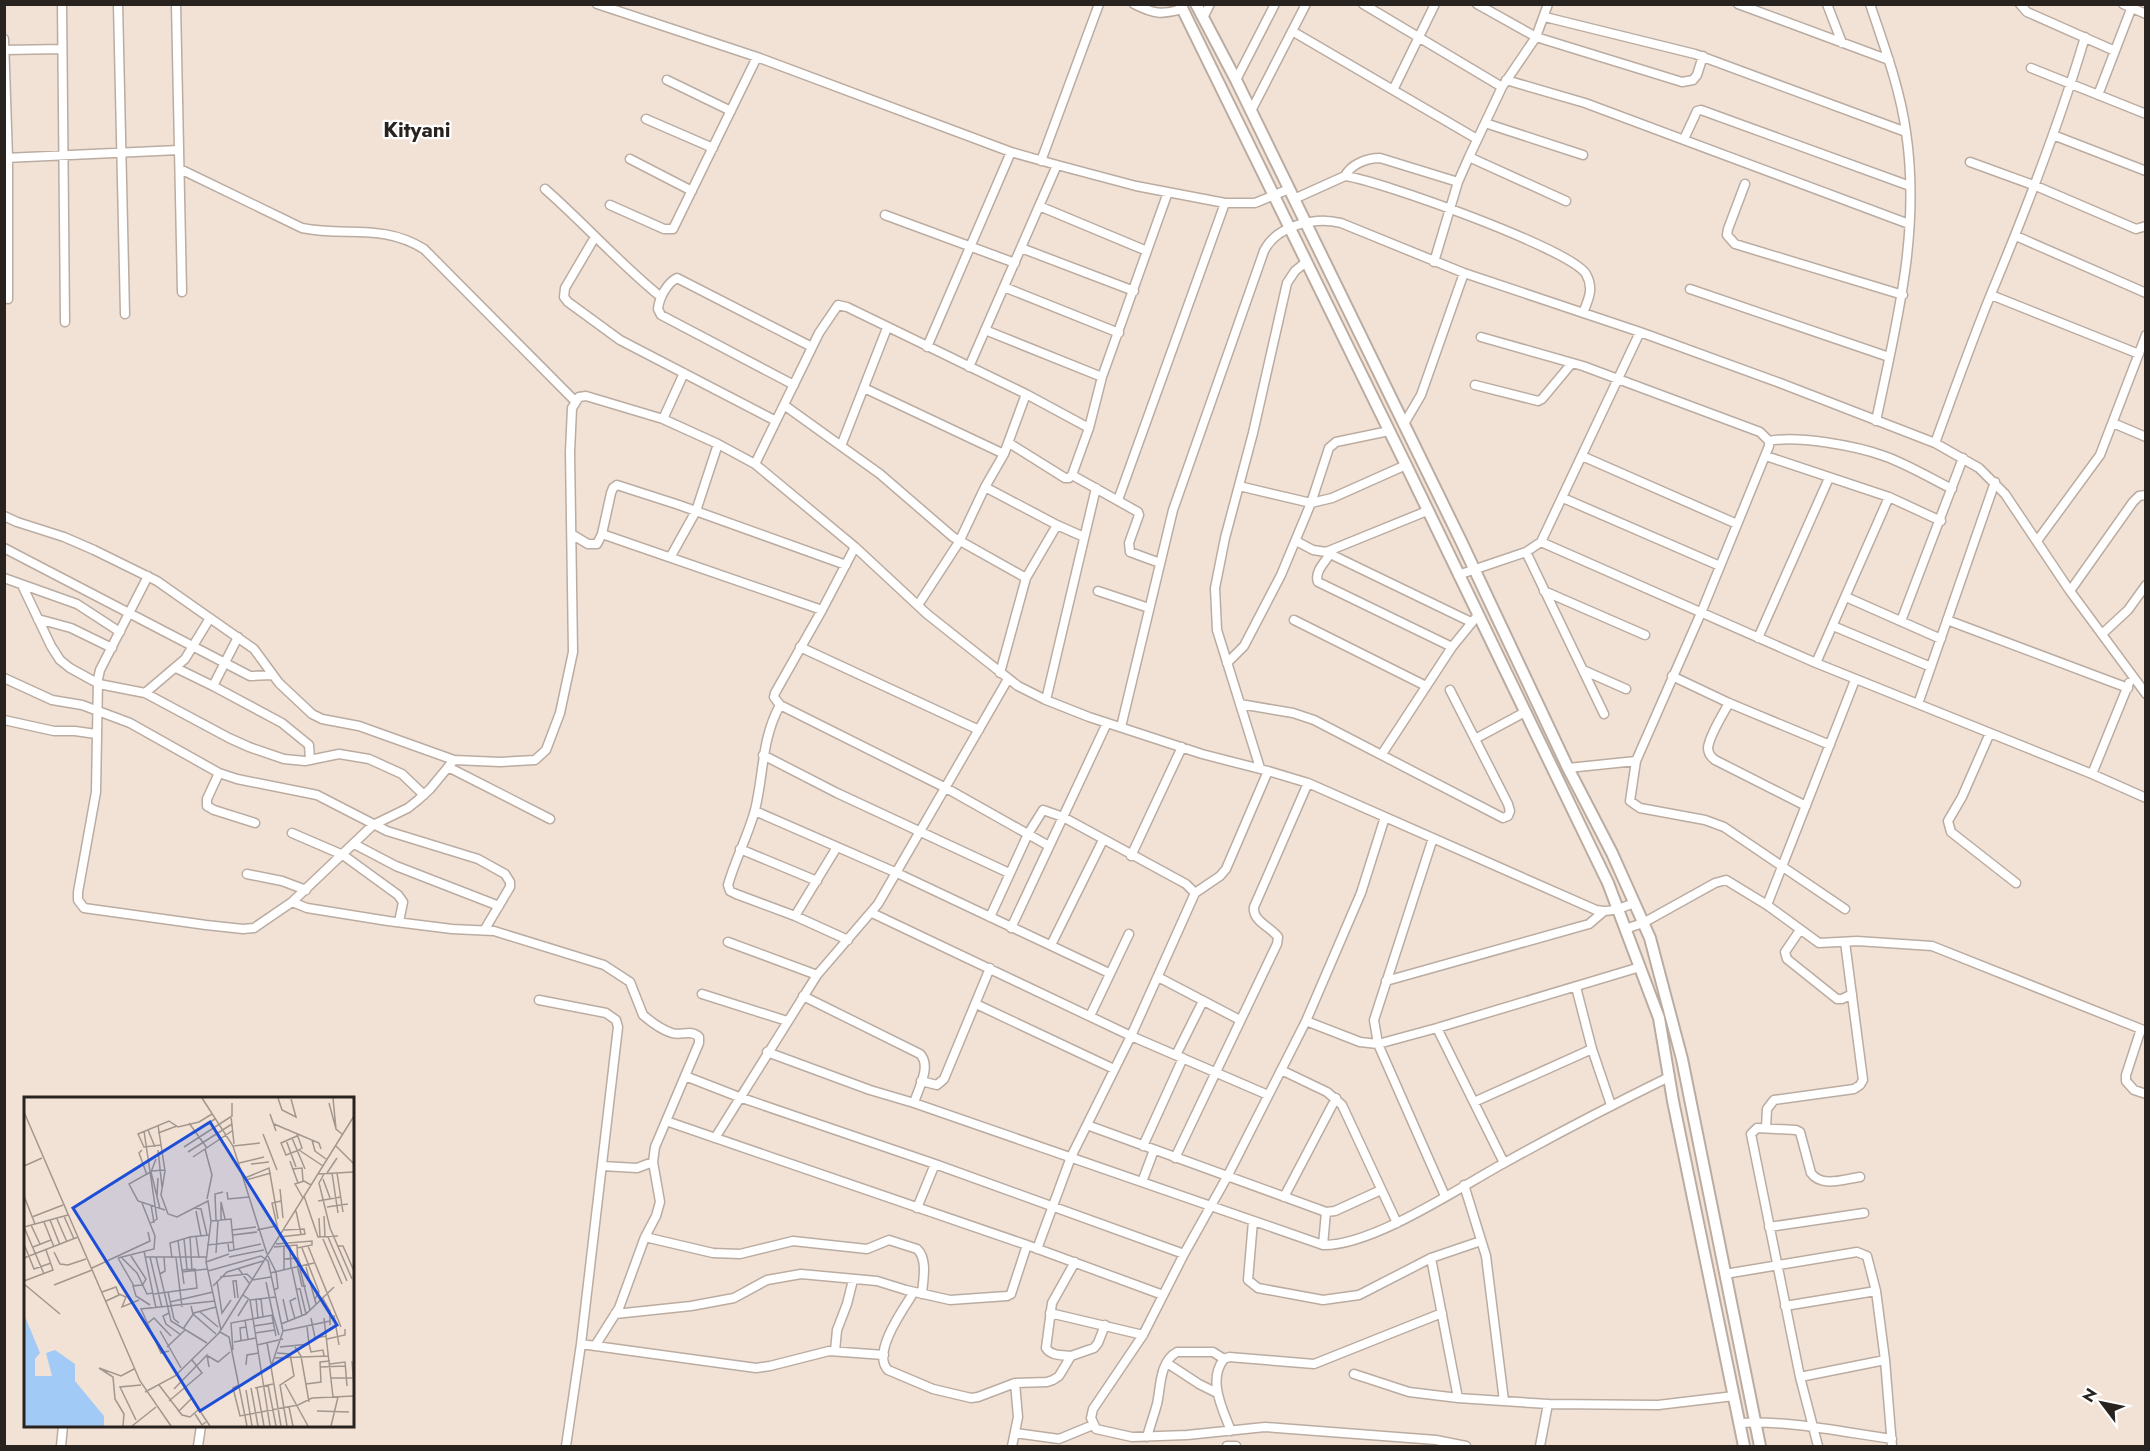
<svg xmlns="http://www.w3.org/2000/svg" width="2150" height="1451" font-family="Jost,sans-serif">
	<rect width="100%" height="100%" fill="#f2e2d6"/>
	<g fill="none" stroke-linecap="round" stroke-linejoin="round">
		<g stroke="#bbaca1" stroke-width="11">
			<path id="minor" d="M62,4L65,322
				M118,4L125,314
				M176,4L182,292
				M597,4L757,57L1011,152L1057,165L1136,186L1225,203H1255L1289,189
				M1134,4C1154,14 1161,15 1182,9
				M1363,4L1502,87
				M1477,4L1536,37L1682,82L1693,80L1697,75L1703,56
				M1738,4L1889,60
				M1827,4L1842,43
				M1870,4C1884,46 1900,88 1906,132C1921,232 1896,325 1876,421
				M2020,4L2027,12L2115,51
				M2123,4L2146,14
				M1545,17L1695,54L1906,132
				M1203,18L1210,4
				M1292,31L1477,139
				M4,39L8,158V299
				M4,50L62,49
				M2031,68L2146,114
				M667,80L731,111
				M1236,80L1275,4
				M1506,80L1585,103L1909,224
				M1393,90L1435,4
				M2098,95L2133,4
				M1251,111L1306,4
				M646,119L713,148
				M1485,123L1583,155
				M2053,135L2146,171
				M1684,139L1697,111L1701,110L1910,186
				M1469,157L1566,201
				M5,158L179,150
				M630,159L692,191
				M1041,161L1099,4
				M1970,162L2036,186L2136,229L2146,226
				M180,169L302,228C346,237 382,223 424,249L575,401
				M1345,176C1351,164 1367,158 1380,158L1458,182
				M1745,184L1728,229L1727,235L1735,244L1903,295
				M545,189C585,224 620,264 661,297
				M1294,199L1345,176C1378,180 1571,249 1586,274C1594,288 1589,298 1583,313
				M610,205L664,229H673L757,57
				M1039,206L1147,251
				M885,215L1015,263
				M2016,236L2146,293
				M595,237L565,288L564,297L568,302L620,340L776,421
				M1021,248L1134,291
				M1434,262L1458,182L1469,157L1502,87L1536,37L1548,4
				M1004,287L1119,333
				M1690,289L1889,357
				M1991,295L2139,354
				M985,330L1102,377
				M1481,337L1583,366L1760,432L1769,441V446L1701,613L1636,761L1630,801L1640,808L1705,820L1724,827L1845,909
				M927,347L1011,152
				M969,367L1057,165
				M794,385L661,315L658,309C659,298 667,283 677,278L812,347
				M1475,385L1538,401L1542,399L1572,363
				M864,388L1004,454
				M784,405L880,474L953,537L1026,578
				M663,419L684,373
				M2113,423L2146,437
				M1404,424L1421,395L1464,273
				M1769,441C1797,435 1857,446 1884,456C1907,464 1930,478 1952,489
				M1009,443L1065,478H1069L1072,475L1089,428L1102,377L1168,192
				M1935,443C1953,394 1971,343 1991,294C2026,210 2059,125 2085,37
				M841,446L887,328
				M1582,456L1737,524
				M1766,456L1889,497L1941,521
				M755,464L819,333L838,305L847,307L1026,394L1089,428
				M1072,475L1138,512L1139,515L1129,543L1130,552L1160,563
				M1239,486L1311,503L1332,498L1406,465
				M985,487L1057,525L1084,537
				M1563,498L1720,566
				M1118,500L1225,203
				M4,516L17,522L64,537L94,550L157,581L254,649L279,683L312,714L322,719L359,726L454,760L500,762L535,760L546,750L560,713L573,652L570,452L572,408L579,397L586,396L663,419L718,444L755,464L855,547L927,614L1018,686L1046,700L1089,717L1202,754L1268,771L1308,783L1596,910C1610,913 1621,908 1634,903
				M602,534L822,610
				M573,535L588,544H597L602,534L611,493L613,488L617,485L679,505L846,565
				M1296,541L1313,550L1326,552L1427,511
				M2037,541L2100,455L2146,335
				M1541,542L1816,663L2092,774L2146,798
				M855,547L822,610L775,693L774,697L780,705L946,788L1049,846
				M4,548L250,676L272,675
				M1326,552L1471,622
				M1526,552L1604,714
				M1330,554C1325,562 1314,572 1318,582L1452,647
				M671,556L696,511L718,444
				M1458,575L1526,552L1541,542L1640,332
				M148,576L100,670L98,679L96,792L78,892V900L84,908L206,925L243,929L254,928L292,902L373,825L408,808L418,800L430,789L454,760
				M4,578L77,604L120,632
				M22,585L51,646L60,660L70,668L99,684L145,693L229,738L249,747L284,759L305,761L339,754L369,759L402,774L424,795
				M1098,591L1149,608
				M1544,591L1645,635
				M2070,591L2133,502L2139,496L2146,495
				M1846,597L1941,639
				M918,605L959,542L985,487L1004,454L1026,394
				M38,619L71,628L112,648
				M1294,620L1426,686
				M1947,620L2128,688
				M1901,621L1963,458
				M1833,626L1931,667
				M2102,634L2128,610L2146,585
				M1758,638L1829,478
				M800,647L979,730
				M1227,663L1244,646L1281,575L1311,503L1329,448L1336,442L1389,431
				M1816,663L1889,497
				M176,668L213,686L282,723L309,745L310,760
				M1583,670L1626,689
				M1000,673L1026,578L1057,525
				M1672,676L1729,703L1830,745
				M4,678L52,700L82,705L130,723L219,773L237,779L317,795L387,831L478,859L505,874L510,882V887L485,929
				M213,686L238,637
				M145,693L185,659L210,618
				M1046,700L1096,488
				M1729,703C1723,714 1709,736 1708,748C1708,754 1711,757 1715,760L1806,806
				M1240,704L1293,713L1314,720L1503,818L1508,816L1510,811L1508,804L1450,690
				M1918,704L1995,482
				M780,705C761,740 764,774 755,810C748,836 735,860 728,885L730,891L736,894L795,916L848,940
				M4,720L54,731H75L96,734
				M1121,727L1173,510L1264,251C1276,226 1315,216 1341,223L1464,273L1640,332L1780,383L1935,443L1979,468L2005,494L2070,591L2146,694
				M1990,733L1962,797L1948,821L1951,832L2016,883
				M1475,739L1525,712
				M1382,754L1452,647L1478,615
				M763,755L837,793L1009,873
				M448,767L550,819
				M1260,768L1217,630L1215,588L1225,538L1253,433L1287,283L1295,271L1306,262
				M1568,768L1636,761
				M219,773L207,799V806L214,810L255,823
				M2092,774L2129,683
				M755,811L897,873L1109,973
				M1385,817L1361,893L1306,1021L1227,1177L1184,1254L1143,1335L1093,1409L1091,1418L1096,1429L1132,1437L1187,1435L1265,1427L1436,1440L1466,1446
				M292,833L343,855L398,895L403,902L399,922
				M1433,838L1374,1020L1378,1044L1445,1196
				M354,844L396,866L499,906
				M740,849L817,881
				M1131,856L1182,747
				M247,874L282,881L306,890
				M1195,893L1220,876L1226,869L1268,771
				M292,902L307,908L388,921L452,929L494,931L604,965L630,982L643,1015C650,1021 662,1030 672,1033C682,1036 691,1029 699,1037V1043L655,1147L653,1162L660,1202L656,1216L645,1237L619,1308L595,1346
				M1767,905L1855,680
				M872,913L1131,1036L1268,1095
				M795,916L837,847
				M990,917L1028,834L1043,810L1063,817L1186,884L1195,893L1131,1036L1071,1157L1037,1249
				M1011,928L1107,723
				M1625,929L1643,923L1715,883L1726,880L1767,905L1819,943L1857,941L1932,946L2146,1031
				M1800,930L1785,952L1787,959L1837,999H1842L1852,994
				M728,942L817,975
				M1051,945L1103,840
				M1158,977L1240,1020
				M1386,981L1589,924L1603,912
				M1576,987L1592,1049L1611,1105
				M702,994L787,1021
				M803,996L920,1054C932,1066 918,1089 914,1103
				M539,1000L606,1013L616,1020L618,1027L581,1344L566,1446
				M976,1004L1114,1069
				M1090,1016L1129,934
				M1306,1021L1360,1042L1378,1044L1437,1028L1640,967
				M1437,1028L1504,1163
				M2141,1029L2126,1075V1081L2134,1090L2146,1094
				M767,1052L870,1090L914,1103L1323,1245C1373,1246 1460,1187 1506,1162C1560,1132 1614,1104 1669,1077
				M1176,1055L1203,1001
				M1281,1070L1327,1092L1342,1105L1397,1223
				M685,1076L739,1097L935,1164L1184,1254
				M921,1081L937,1085L944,1079L990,968
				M1474,1102L1592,1049
				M666,1121L1027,1245L1163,1295
				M1087,1125L1326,1212L1335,1211L1381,1190
				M1766,1128L1767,1109L1774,1100L1854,1089L1860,1085L1863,1080L1845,942
				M715,1138L817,975L878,904L1008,679
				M1143,1146L1183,1058
				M1175,1158L1277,944L1278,937C1271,927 1252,921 1254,907L1308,783
				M602,1166L637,1168L653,1162
				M1142,1182L1154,1150
				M1464,1185L1486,1256L1504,1401
				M1284,1197L1336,1098
				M917,1208L935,1164
				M1253,1221L1248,1280L1258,1288L1323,1300L1359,1295L1431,1258L1481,1241
				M1769,1227L1864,1213
				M645,1237L713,1253L740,1254L793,1241L867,1249L889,1240L917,1249C928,1259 923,1280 922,1294
				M1323,1245L1326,1212
				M1431,1258L1458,1398
				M1725,1274L1857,1252L1867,1256L1876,1291L1885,1360L1892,1446
				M914,1292C904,1308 871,1353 888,1370L933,1389L971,1398L978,1397L1015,1383L1047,1382L1053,1380L1059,1376L1071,1356L1094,1348L1098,1343L1105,1325
				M1785,1306L1876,1291
				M1050,1313L1143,1335
				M615,1314L691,1306L734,1298L767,1280L801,1274L877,1281L906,1290L950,1300L1007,1296L1011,1294L1027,1245
				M581,1344L756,1368L770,1366L829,1351L884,1355
				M835,1351L837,1330L847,1304L853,1280
				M1071,1356C1062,1355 1051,1356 1046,1348L1052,1303L1075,1262
				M1167,1363L1199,1384L1217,1393
				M1354,1374L1409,1392L1458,1398L1548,1404L1658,1405L1734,1396
				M1800,1377L1885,1360
				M1739,1423C1789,1420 1842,1432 1892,1439
				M1231,1431C1223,1410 1207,1380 1224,1359L1229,1357L1314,1364L1442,1313
				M1015,1433L1059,1439L1093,1425
				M1147,1437C1150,1426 1154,1415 1157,1404C1161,1387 1159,1362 1177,1352H1213L1224,1359
				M61,1446L63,1426
				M198,1446L201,1426
				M1012,1446L1018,1417L1015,1383
				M1227,1446H1236
				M1540,1446L1548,1404
				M1818,1446L1800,1377L1751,1134L1757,1128L1796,1130L1800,1132L1811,1173C1822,1188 1844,1179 1860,1177"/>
		</g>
		<g stroke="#bbaca1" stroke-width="14">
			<path id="secondary" d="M1180,4L1406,465L1608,883L1659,1018L1673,1101L1744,1446
				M1196,4L1236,80L1461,541L1568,768L1612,853L1650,938L1682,1059L1760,1446"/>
		</g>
		<use href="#minor" stroke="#fff" stroke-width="8"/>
		<use href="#secondary" stroke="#fff" stroke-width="10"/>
	</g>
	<g text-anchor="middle" stroke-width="4.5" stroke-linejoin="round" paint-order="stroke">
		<g font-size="21" font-weight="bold" fill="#29231f" stroke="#fff">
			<text x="417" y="137">Kityani</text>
		</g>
	</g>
	<g transform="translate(24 1097)">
		<rect width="330" height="330" fill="#f2e2d6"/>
		<path d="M0,217L16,256L11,262V279H28L22,256L31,253L51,267V284L80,319V329H0Z" fill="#a2caf7"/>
		<path fill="none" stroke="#a2968d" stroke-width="1.5" d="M178,1L209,49L243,157M254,1L258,13L272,20L267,2M309,1L312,32L318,37M305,6L312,32M0,15L116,284L147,329M246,17L252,34M207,19L210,47M165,26L183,51M250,27L295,46L297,52M134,28L141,74L137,98L144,117L153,120L184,104L187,124L182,165L197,233M124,33L131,50M120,34L133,122L127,126M134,36L153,29M239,37L253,73M273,37L278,51L275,53M273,39L257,46L262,58L275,53M268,41L281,72M158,43L191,22M262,43L272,70M288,43L291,54L302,62M137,48L120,50L114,37L145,24L154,30L175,25L188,17M209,49L236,46M312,49L330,67M160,50L208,19V6M181,52L188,78L183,102M118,53L115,56L123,78M134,53L138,90M275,53L299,69M164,55L208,27M169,60L208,34M132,62L127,75L136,112M266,64L274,86M215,66L240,60M227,67L245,65M0,69L18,61M268,72L278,71L279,84M141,73L128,74L105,87L114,104L141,113M303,76L313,61M308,76L314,116M313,76L319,115M294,77L330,75M300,77L295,86L306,131L328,182M221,81L245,71L254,122M299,82L306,101M222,83L247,76M256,92L259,121M203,95L204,102L225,100M0,99L11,127M133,99L134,81M280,99L294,140L314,139M279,101L271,87L280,84L287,88M294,104L317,100M127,108L130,126M303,110L324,107M170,111L177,112L183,138M172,114L177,139M272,114L277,137M40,119L50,142M300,119L301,140M8,120L39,108M295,121L296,140M33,122L43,145M26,123L36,148M192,123L191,97L199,95M197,123V105L201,122M187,124L207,122L210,153M20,125L30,150M7,128L16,147M0,130L20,177M0,130L44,118M208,133L232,130M233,133L252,129M255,137L248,106L257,104M209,138L233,135M172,139L175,161M256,140L281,137L280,132L260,133M304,140L323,184M160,142L163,172M299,142L318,187M154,144L160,187M0,147L10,172L27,166M204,147L205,154L237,147M252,147L288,144V148L273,151M183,148L210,145M260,149V173M266,149L267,172M284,149L317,230M313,149H319L330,174M9,150L27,143M250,150L273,148L274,172L278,189H282M278,151L295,195L291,202M120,154L132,211M30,155L36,167L44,168L62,162M192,156L194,123M107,159L122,182L118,189M244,159L252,175L254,191L250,193M121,160H182M126,160L138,211M132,160L147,224L183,246M205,160L240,153M0,161L54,140M94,161L130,152L131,139L118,106M94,161L110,189M98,161L113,176L123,197L129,196M148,161L146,146L166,140M152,161L158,210M260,162L274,161L278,171M182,165L205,157M282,170L292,207M68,171L126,144L124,135M214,171L225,186M268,172L278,219M276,172L286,213M168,174L166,140L185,138M184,174L237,159L244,164L259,234L247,270L257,329M158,175L183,172M246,176L290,166M136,177L141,174L140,160M196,180L223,177L228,182M212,183L214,201M229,183L247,180M0,184L29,173L22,153M193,184L198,216L207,203M0,187L36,217M30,188L68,173M118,188L109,189L112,199L126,208M189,189L203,175L239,164M273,192H276L282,217M78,195L92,190L95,198L82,204M144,195L150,222L155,226M95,197L102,200L98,210L115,203M130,197L173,191L171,172L158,173M219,198L226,203L252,200M298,200L306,214V228M211,201L209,184H213M232,202L234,221M237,202L239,220M259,202L264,225M226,203L246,329M146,205L189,195M167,209L169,217L192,237M175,214L194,230M145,216L139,219L142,227L157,238M249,218L255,238M310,218L315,248M214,219L224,203M248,219L252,239M287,221L291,241L303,239M300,221L309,300M271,222L266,204L272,201M221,223L224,242M122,226L137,255M124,226L130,221L147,239M257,227L282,217L310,190M230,229L249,226M159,232L170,216L192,210M136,234L157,271M259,234L306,224M196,235L205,240L223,329M231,236L251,233M303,242L321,238V232M217,243L216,231L222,230M210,245L232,241M243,246L247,267M285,247L287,255L299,253L300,259M233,248L259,242M143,250L161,233M256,250L285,247L283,230M271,250L277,259L285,305M209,253L207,226L249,218L242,185M145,254L137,256L117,212L191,204M253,256L266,257L270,279L256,288L263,329M184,259L194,265L206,255M251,261L305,259M328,264L330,290M306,267L321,265L323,289M222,268L223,258L235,256M297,270L321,269M307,281H329M261,287L284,329M282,287L297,285L296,265L306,264M135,288L158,318L166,320L174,313M215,288L209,291L216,319L274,308L288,301L330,299M244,288L252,329M160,290L186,329M227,291L234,329M231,291L249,287M233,291L240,329M150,292L183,258L185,270M222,293L228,329M121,295L151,279L195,236L330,19M145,304L178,276L168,263M265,310L269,329M293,314L325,315M154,315L167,302M171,317L178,328L182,325M112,323L96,290L117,288M99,329L100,317L91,302L89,280L75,271L97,279L110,272M108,329L132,310M307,329L314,300"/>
		<path fill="#1d4ed8" fill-opacity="0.15" stroke="#1d4ed8" stroke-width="3" d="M186,25L313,228L176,314L49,111Z"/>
		<rect width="330" height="330" fill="none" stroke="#29231f" stroke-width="3"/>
	</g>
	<rect width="2150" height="1451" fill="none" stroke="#29231f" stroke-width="12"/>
	<g transform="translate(2102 1403) rotate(302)" stroke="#ffffff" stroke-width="4.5" paint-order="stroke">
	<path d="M0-4.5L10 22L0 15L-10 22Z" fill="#29231f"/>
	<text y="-9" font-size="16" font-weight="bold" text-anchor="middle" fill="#29231f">N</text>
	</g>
</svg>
